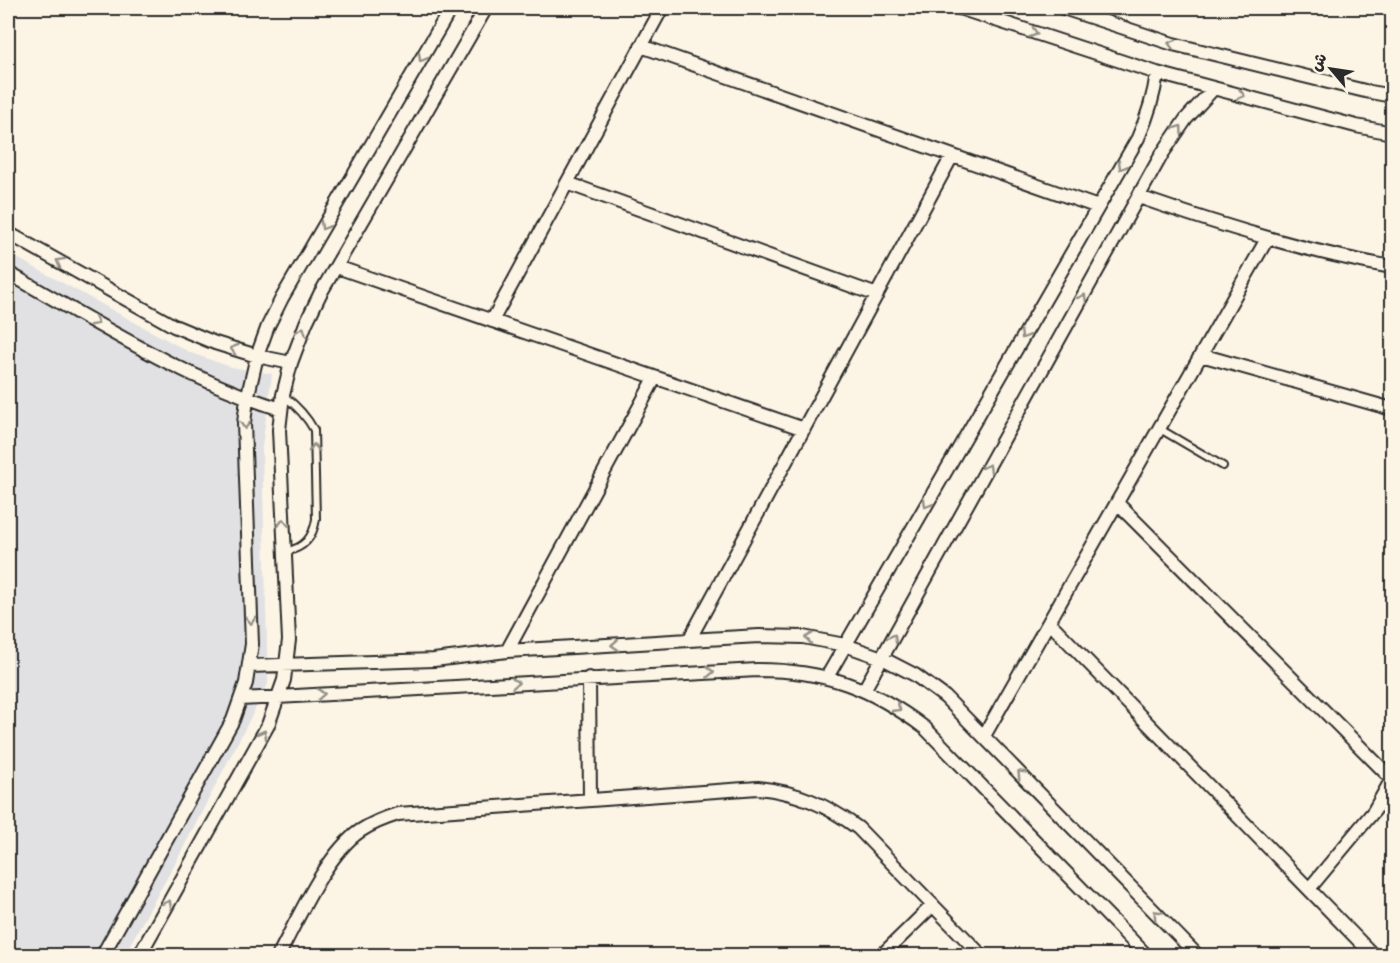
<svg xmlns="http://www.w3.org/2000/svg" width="1400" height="963" font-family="'Playpen Sans','Playpen Sans Arabic',sans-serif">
	<rect width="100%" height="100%" fill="#fcf5e5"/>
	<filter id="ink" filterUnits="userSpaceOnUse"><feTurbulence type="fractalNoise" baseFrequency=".0167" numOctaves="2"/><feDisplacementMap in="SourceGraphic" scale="12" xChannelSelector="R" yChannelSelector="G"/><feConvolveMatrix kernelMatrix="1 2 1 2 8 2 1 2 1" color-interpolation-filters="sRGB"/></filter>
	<g filter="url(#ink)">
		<path fill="#e1e1e4" d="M8,253L191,353L231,367L272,374L262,447L268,684L177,860L124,955H8Z"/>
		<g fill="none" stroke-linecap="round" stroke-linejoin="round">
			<g stroke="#2b2b2b" stroke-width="10">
				<path id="lane" d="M284,396C297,406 306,415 314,430L316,519C313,538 304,548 285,552
					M1160,429L1223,466"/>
			</g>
			<g stroke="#2b2b2b" stroke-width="16">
				<path id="street" d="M959,8L1157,73L1356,126L1392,133
					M1063,8L1173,44L1365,91L1392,96
					M641,46L1098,207
					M567,183L877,295
					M1139,197C1222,226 1306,252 1392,267
					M8,233L174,326L215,343L257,356L291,363
					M337,267L804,429
					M8,273C96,322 183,379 281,409
					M492,321L662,8
					M1201,355L1392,409
					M1117,503L1392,779
					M1049,622L1374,956
					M689,640L952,156
					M507,651L655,378
					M250,666L434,660L507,651L689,640L759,636L803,637L845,645L882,658L915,675L945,697L1198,956
					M827,677L1138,138C1148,116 1154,96 1157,73
					M589,678L590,800
					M864,690L1162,154L1186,119L1214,88
					M241,699L757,670C825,670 871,687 925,728L1147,956
					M984,736L1267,239
					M1309,889L1374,811L1392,779
					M102,956L233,720L246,683L252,644L244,423L247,399L257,356L268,326L282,298L451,8
					M139,956L268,725L284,680L289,640L279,430L283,395L291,363L306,323L320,294L486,8
					M278,956C298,919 326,854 360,831C372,823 385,818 398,814L758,788C797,792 827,805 858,828L982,956
					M881,956L933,905"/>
			</g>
			<use href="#lane" stroke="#fcf5e5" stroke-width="6"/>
			<use href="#street" stroke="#fcf5e5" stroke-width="12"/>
		</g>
		<defs><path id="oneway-chevron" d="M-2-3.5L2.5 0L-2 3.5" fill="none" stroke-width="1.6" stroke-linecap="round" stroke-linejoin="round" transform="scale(1.5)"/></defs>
		<g stroke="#949088">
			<use href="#oneway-chevron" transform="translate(1034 33) rotate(18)"/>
			<use href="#oneway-chevron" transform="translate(1172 44) rotate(-164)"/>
			<use href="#oneway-chevron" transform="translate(422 58) rotate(120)"/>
			<use href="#oneway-chevron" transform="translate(1241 95) rotate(15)"/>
			<use href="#oneway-chevron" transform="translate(1179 129) rotate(-54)"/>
			<use href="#oneway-chevron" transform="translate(1122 166) rotate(120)"/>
			<use href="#oneway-chevron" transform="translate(324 226) rotate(120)"/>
			<use href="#oneway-chevron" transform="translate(60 262) rotate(-151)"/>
			<use href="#oneway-chevron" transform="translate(1083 298) rotate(-61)"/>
			<use href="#oneway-chevron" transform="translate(95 322) rotate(29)"/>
			<use href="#oneway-chevron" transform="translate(302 331) rotate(-68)"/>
			<use href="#oneway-chevron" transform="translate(1024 335) rotate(120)"/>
			<use href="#oneway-chevron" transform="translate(234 349) rotate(-163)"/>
			<use href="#oneway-chevron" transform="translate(245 425) rotate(92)"/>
			<use href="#oneway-chevron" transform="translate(314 448) rotate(-92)"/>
			<use href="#oneway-chevron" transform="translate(988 468) rotate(-61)"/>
			<use href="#oneway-chevron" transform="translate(927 504) rotate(120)"/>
			<use href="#oneway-chevron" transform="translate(283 523) rotate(-93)"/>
			<use href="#oneway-chevron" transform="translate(251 620) rotate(88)"/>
			<use href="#oneway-chevron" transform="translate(809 638) rotate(-171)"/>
			<use href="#oneway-chevron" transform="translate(893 638) rotate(-61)"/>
			<use href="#oneway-chevron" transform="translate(615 645) rotate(176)"/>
			<use href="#oneway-chevron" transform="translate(710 672) rotate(-3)"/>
			<use href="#oneway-chevron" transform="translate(515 683) rotate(-3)"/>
			<use href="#oneway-chevron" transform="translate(321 694) rotate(-3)"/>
			<use href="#oneway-chevron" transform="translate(897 708) rotate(31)"/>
			<use href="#oneway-chevron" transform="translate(263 734) rotate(-61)"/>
			<use href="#oneway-chevron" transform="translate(1021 774) rotate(-134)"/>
			<use href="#oneway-chevron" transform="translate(168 904) rotate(-61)"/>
			<use href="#oneway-chevron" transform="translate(1157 914) rotate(-134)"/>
		</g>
	</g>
	<rect width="1400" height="963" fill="none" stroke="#fcf5e5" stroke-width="30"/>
	<rect x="15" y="15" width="1370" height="933" fill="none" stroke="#2b2b2b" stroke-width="2" filter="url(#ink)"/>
	<g transform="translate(1331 69) rotate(299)" stroke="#fcf5e5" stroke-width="4.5" paint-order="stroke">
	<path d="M0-4.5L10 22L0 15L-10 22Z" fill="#2b2b2b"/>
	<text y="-9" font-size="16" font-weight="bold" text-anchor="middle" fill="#2b2b2b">ش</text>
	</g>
</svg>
